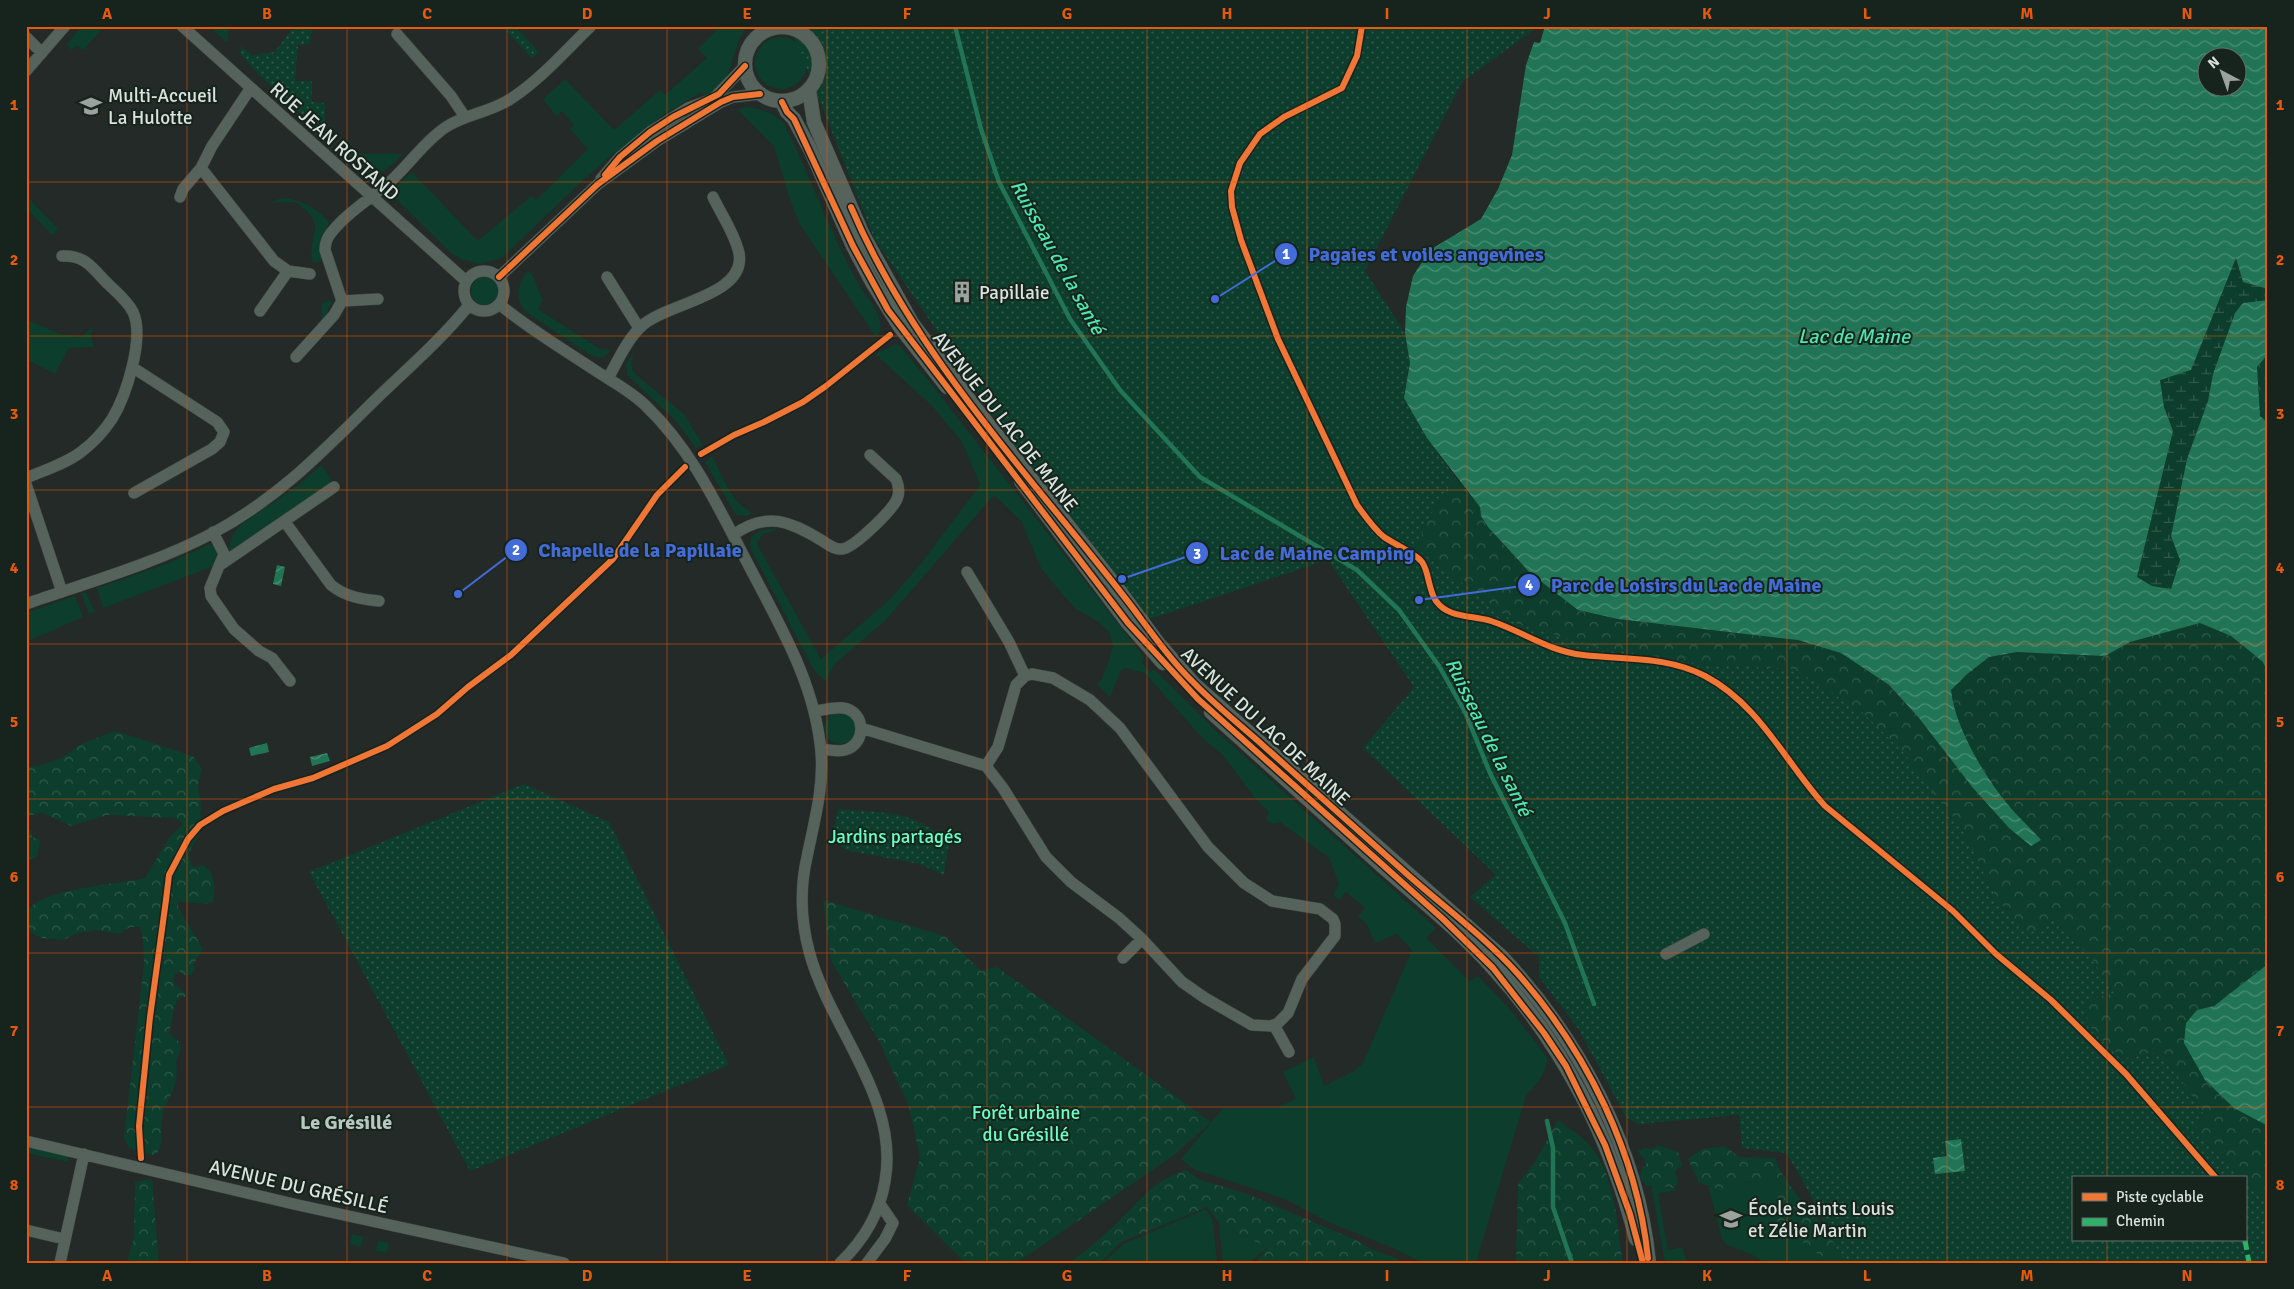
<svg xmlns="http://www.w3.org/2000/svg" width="2294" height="1289" font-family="Signika,sans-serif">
	<defs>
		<pattern id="forest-crowns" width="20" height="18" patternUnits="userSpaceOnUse" patternTransform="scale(1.25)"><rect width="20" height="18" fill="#0d3d2c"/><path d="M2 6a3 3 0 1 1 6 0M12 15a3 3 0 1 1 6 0" fill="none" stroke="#30594a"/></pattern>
		<pattern id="wetland-marsh" width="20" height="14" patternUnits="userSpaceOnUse" patternTransform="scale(1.25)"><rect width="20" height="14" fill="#0d3d2c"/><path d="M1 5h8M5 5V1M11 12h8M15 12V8" fill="none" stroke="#30594a"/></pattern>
		<pattern id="park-dots" width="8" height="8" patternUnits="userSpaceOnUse" patternTransform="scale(1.25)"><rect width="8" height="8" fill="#0d3d2c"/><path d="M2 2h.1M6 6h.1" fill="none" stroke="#30594a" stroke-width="1.8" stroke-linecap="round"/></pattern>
		<pattern id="water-waves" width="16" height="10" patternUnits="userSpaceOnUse" patternTransform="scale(1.25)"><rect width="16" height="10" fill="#217556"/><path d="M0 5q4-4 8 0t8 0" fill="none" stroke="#4b8f76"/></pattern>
	</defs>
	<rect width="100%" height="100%" fill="#232a27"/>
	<path fill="#0d3d2c" d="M81,26H105L83,50L77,46L72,50L67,45Z
		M209,26H229L228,42L225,41Z
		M711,26H747L739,40L727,77L708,96L700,93L663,115L607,159L582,181L502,258L480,264L461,259L450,252L395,198L396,186L412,172L478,241L531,196L536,200L588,149L570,129L574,125L562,111L556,116L543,99L565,79L614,130L660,90L665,95L707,58L698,49L716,31Z
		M755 63a26 26 0 1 1 52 0a26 26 0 1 1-52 0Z
		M744,107C759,108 773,112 784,123C810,176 830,233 859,285C868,300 883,313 880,332L876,337L799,223L789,197L774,146L738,110Z
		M346,154H403C376,181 373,179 346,154Z
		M26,195L58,229L52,235L26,208Z
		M286,198C302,201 319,209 329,222L321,247L322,261L313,263C305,232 332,227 295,202L271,203L278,199Z
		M528,271L532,274L543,301L538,309L600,349L611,350L603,358L592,356L526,312C514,298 517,284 528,271Z
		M471 291a15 15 0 1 1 30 0a15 15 0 1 1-30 0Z
		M331,300L332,304L328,308L329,316L322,324L321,303Z
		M26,319L60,334L81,337L93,326L91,336L94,347L69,348L55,374L26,359Z
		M639,344C633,354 628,363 635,374L684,414L703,445L696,448L676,421L627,375L626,364Z
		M896,344L901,347L933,386L1144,657L1142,662L1150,673L1154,669L1214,729L1436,928L1426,938L1470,981L1478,976L1508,1007L1547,1057C1547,1074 1536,1084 1526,1096L1476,1263H1423L1395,1249L1328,1222L1287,1200L1193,1169L1181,1159L1223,1108H1275L1296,1099L1283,1072L1314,1057L1324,1086L1354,1071L1363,1063L1412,950L1397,934L1375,943L1367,925L1358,916L1365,908L1346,892L1339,900L1333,895L1339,884L1329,858L1280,822L1274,824L1266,820L1269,812L1254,797L1222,754L1203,739L1145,673L1125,668L1121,670L1110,697L1097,684L1102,679L1113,647L1109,632L1097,621L1076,609L1062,594L1041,568L1021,521L994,495L885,621L835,664L829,674L827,682L819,676L812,667L750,547L751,537L762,530L774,529L776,531L762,534L757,544L821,659L890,599L922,562L980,485L962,442L932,406L875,354Z
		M712,456C722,474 732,505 752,512L747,516L736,515L706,464V461Z
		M321,465L331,478L329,485L230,551L229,546L232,536L239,526L297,486Z
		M208,545L215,546L217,553L214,566L103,608L97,588L166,564Z
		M86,592L95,612L89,614L81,593Z
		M75,596L83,617L26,642V613Z
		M824 728a16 16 0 1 1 32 0a16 16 0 1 1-32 0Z
		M26,1146L69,1155L68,1162L26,1153Z
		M1771,1175L1782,1184L1824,1257L1839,1251L1844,1263H1764L1751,1254L1727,1245L1722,1239L1708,1186C1724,1190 1733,1186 1748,1182C1759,1179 1761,1182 1771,1175Z
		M1661,1184L1667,1188H1675V1191L1658,1193L1668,1250L1682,1247L1687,1263H1665L1651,1185Z
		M1206,1209L1213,1221L1217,1263H1103L1123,1244Z
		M1219,1223L1268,1248L1249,1263H1223Z
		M352,1234L364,1237L361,1247L350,1244Z
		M378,1240L389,1243L387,1253L376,1251Z"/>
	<path fill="url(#forest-crowns)" d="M2268,354V423L2260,416C2258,398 2249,366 2268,354Z
		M1455,477L1480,507L1481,516L1501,542L1530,573L1578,610L1618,619L1798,640L1841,653L1888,685L1919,718L1973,788L2009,828L2031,846L2041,840C2031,828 2019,818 2009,806C1984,775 1956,730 1951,690L1966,675L1989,657L2017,652L2105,656L2130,642L2200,623L2231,636L2262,661L2268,671V964L2214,1006L2197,1010L2230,1104L2268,1126V1200L2257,1195L2245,1182V1178H2242L2195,1132L2203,1112L2168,1064L2151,1053L2123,1059L2093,1032L2084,1009L2097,997L2114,993L2090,956L2050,917L2042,931H2027L1997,900L1960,825L1842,700L1832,693L1818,700L1793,669L1706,665L1597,647L1517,624L1416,548L1428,519Z
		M116,731L193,756L202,769L198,786L201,805L200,833L188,854L193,867L203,865C216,873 215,889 213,902C201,906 190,901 177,902L179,909L203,949L193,965L195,970L191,975H184L179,971L174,976V983L185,993V997H179C172,1008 173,1020 169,1033L178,1041L181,1048L176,1062L177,1070L175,1086L163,1111L161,1128L162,1141L158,1152L152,1155L129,1148L124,1138L144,963L143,940L140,927H130L119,934L95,930L78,933L63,940L41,938L27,930L28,909C54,886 111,886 145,878L170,837L183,824L174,818L108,815L71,826L43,813L26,816V767L42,765L63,757L83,743Z
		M26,827L32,832V837L40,840L37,857L26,860Z
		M823,900L945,936L981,971L997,967L1211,1122L1173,1156L1016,1263H965L907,1205L920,1158L909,1107L879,1041L831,961Z
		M1558,1120C1568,1128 1583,1136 1591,1147C1616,1176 1617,1227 1623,1263H1516L1518,1184L1535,1162Z
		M1658,1145L1678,1152L1682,1166L1675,1171L1678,1182L1675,1188C1663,1188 1660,1183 1647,1186L1640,1177L1642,1168L1647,1163L1638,1151L1645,1148L1653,1149Z
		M1725,1146L1739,1157L1775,1158C1788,1194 1822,1217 1839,1251L1824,1258L1786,1230L1775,1219L1773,1193L1782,1184L1771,1175L1762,1181H1750L1733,1187L1719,1189L1699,1183L1688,1159L1702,1149Z
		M1186,1170L1200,1180L1245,1193L1356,1240L1371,1249L1398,1259L1401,1263H1255L1268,1248L1219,1223L1207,1207L1121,1242L1100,1263H1069C1089,1249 1108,1232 1125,1215C1147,1193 1156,1180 1186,1170Z
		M152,1179L159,1263H127L134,1237L135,1182Z"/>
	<path fill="url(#wetland-marsh)" d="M2236,257L2243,282L2268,289V300L2243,303L2235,313L2213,374L2208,401L2187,459L2171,536L2180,560L2171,589L2152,586L2137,577L2173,431L2164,407L2160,380L2191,370Z"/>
	<path fill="url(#park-dots)" d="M294,26H312L310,44L298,45L295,81H312V102L325,103V123L328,138L259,75L240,54L241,46L252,55L275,52Z
		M501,26H515L539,52L532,58Z
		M790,26H1539L1462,82L1365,271L1405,333L1410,363L1404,398L1427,438L1455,477L1428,519L1416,548L1517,624L1598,647L1706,665L1794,669L1861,711L1905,754L1935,796L1960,825L1997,900L2027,931H2042L2050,917L2090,956L2114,993L2097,997L2084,1009L2093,1032L2123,1059C2131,1057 2141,1054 2150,1053C2166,1053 2194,1099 2203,1113L2195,1132L2242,1178H2073V1240H2245V1182L2257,1195L2268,1200V1263H1844L1801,1177L1786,1153L1742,1148L1739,1115L1638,1124L1626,1117L1579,1030L1539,977V957L1470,897L1496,875L1363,748L1414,687L1328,560L1147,620L1014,445L874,238Z
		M524,784L609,822L729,1065L470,1171L309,872Z
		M838,809C886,814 911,808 949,843L944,875L920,864L845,850L832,837Z"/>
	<path fill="url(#water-waves)" fill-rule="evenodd" d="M1545,26H2268V289L2243,282L2236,258L2191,370L2160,380L2164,407L2173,431L2137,577L2152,586L2171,589L2180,560L2171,536L2187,459L2208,401L2213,374L2235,313L2243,303L2268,300V354L2257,367L2260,416L2268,423V671L2262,661L2231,636L2200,623L2130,642L2105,656L2017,652L1989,657L1966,675L1951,690C1955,728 1985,777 2009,806C2019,818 2031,828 2041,840L2031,846L2009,828L1973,788L1919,718L1889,685L1841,653L1798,640L1618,619L1578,610L1530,573L1488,527L1481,516L1480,507L1427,438L1404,398L1410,363L1405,333L1406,307L1413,276L1430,250L1481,219L1498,189L1512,155L1526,65L1534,42L1540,43ZM2206,58H2236V88H2206Z
		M277,565L285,567L281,586L273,584Z
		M267,743L269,752L251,756L249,748Z
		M327,753L330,761L312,766L310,757Z
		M2268,964V1126L2234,1108L2205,1080L2184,1043L2186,1023L2197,1010L2214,1006Z
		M1961,1139L1965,1171L1935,1174L1933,1158L1947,1156L1945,1141Z"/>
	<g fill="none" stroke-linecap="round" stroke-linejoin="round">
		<path stroke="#217556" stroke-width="4.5" d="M955,26L981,129L999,182L1070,319L1120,390L1200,477L1357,570L1399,610L1439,666L1465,712L1490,773L1565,923L1594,1004
			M1547,1121L1553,1148V1207L1572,1263"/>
		<g stroke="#414744" stroke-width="12">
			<path id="minor" d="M182,26L466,281
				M397,34L451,96L465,117
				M26,37L42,53
				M26,71L65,26
				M201,168L274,261L288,271L310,274
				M601,179L620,157L650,132L688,108L713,99L745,66
				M180,197L183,189L201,168L212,146L250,89
				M464 291a20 20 0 1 1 40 0a20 20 0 1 1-40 0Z
				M499,277L598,184L657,141L721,102L733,97L760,94
				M607,277L639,328
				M378,299L342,301L325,250C325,244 327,238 331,233C348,211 374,197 394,178C411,162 426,140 446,127C466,114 492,112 512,98C541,79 566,50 591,26
				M499,304C529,329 563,349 596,371C613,382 632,392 646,406C693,451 719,509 749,566C780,626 815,683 821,752C824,788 814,822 807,857C800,887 801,921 809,951C829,1028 900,1098 885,1181C880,1213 863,1241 840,1263
				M260,311L288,271
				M296,357L334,315L342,301
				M132,367L217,422L224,432L220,442L212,449L134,493
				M608,378C618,361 628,337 644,324C669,303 747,295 739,253C735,234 721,214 713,197
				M26,478C45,470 65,464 81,452C93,443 104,431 112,419C126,396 145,338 133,312C127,300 115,291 105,281C91,266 84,255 62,256
				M26,484L62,592
				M285,522L331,585C346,597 361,599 379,601
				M213,532L224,554L210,588L211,596L234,629L259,651L272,658L290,681
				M733,535C767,511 789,521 821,540C828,544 834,550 842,549C854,548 890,512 896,501C900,494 899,486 896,479L870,455
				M220,565L334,487
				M967,572L1009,642L1025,676
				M26,604C89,582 154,564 213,533C280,497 323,451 376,399C408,368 442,339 469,305
				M815,711C824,710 834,707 843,708C866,711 867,744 845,750C837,752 829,750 821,749
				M861,728L986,766L998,747L1016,685L1025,676L1032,674L1053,678L1090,700L1120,728L1208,847L1244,883L1272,901L1320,909L1333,919L1335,924V936L1302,979L1288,1013L1278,1023L1271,1026L1252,1025L1205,998L1182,982L1142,939L1119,918L1071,882L1046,857L1003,788L986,766
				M1666,954L1704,934
				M1123,958L1142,939
				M1274,1025L1289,1052
				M26,1141L298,1205L564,1263
				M26,1230L64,1239
				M60,1263L84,1154
				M867,1263L885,1239L893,1223L880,1204"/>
		</g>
		<g stroke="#414744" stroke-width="15">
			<path id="tertiary" d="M745 64a37 37 0 1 1 74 0a37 37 0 1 1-74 0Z
				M809,90L814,122L863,235L912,323L973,405L1115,585L1158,643L1194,684L1501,956C1579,1039 1638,1149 1649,1263
				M782,102L787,112L794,119L811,151L853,246L872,282L900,327L947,387
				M1021,481L1128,623L1163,663
				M1211,712C1268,764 1325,815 1382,866C1420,899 1460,931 1493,968C1563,1045 1611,1139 1636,1239"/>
		</g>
		<use href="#minor" stroke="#56635d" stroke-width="11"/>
		<use href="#tertiary" stroke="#56635d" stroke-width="14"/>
		<path stroke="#2db169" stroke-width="5" stroke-dasharray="10 5" stroke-linecap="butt" d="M2245,1240L2249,1263"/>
		<g stroke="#17231d" stroke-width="9">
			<path id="cycleway" d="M1362,26L1357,56L1342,88L1284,117L1260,134L1240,163L1231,191L1232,207L1241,240L1278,339L1357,505C1366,517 1373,528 1384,537C1394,544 1415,553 1422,562C1429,571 1428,590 1436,601C1449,619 1473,615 1491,621C1524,632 1548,651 1583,655C1625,660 1667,656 1705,676C1760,705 1785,762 1825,806L1953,911L1996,954L2051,1000L2126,1074L2216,1178
				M782,102L787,112L794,119L853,246L888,310L1128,623L1198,699L1443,919L1493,968L1544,1033L1566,1066L1605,1145L1630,1214L1643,1263
				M605,175L620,157L650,132L673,117L719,94L745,66
				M851,207C906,336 1003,446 1091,555C1108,576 1125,597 1141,619C1157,640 1172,662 1192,681C1212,702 1235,721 1257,740C1307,785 1357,830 1408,875C1444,907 1485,937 1518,974C1587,1052 1637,1153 1648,1258
				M499,277L598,184L657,141L721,102L733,97L760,94
				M701,454L734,435L764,422L803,402L826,386L890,335
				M141,1158L139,1126L150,1017L166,900L169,875L188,839L200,825L223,811L274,789L313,778L387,746L437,714L468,687L511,655L613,559L657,495L685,467"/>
		</g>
		<use href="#cycleway" stroke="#f07635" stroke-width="6"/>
	</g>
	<path fill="none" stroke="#e8590c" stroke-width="1" stroke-opacity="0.55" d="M187,26V1263M347,26V1263M507,26V1263M667,26V1263M827,26V1263M987,26V1263M1147,26V1263M1307,26V1263M1467,26V1263M1627,26V1263M1787,26V1263M1947,26V1263M2107,26V1178M26,182H2268M26,336H2268M26,490H2268M26,644H2268M26,799H2268M26,953H2268M26,1107H2268M2107,1240V1263"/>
	<defs>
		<g id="school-bare" transform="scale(1.725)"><path d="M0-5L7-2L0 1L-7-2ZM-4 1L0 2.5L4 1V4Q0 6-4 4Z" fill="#9ba29f" stroke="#17231d" stroke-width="2.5" paint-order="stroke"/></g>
		<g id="building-bare" transform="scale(1.725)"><path d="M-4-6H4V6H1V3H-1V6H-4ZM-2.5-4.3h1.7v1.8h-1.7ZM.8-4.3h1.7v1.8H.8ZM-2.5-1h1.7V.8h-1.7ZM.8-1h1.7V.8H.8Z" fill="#9ba29f" stroke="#17231d" stroke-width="2.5" paint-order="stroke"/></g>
	</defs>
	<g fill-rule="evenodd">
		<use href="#school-bare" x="91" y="106"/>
		<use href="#building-bare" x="962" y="292"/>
		<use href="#school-bare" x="1731" y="1219"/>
	</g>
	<g text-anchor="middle" stroke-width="4" stroke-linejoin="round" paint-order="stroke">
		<g font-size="19" fill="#dbe3df" stroke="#17231d" text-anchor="start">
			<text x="108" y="102">Multi-Accueil<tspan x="108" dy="22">La Hulotte</tspan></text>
			<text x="979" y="299">Papillaie</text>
			<text x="1748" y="1215">École Saints Louis<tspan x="1748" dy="22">et Zélie Martin</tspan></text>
		</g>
		<g font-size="19" fill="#dbe3df" stroke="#17231d">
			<text transform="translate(335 141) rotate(42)" y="7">RUE JEAN ROSTAND</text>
			<text transform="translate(1006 421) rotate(52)" y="7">AVENUE DU LAC DE MAINE</text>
			<text transform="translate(1266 726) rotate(43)" y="7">AVENUE DU LAC DE MAINE</text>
			<text transform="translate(299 1186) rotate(13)" y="7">AVENUE DU GRÉSILLÉ</text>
		</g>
		<g font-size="19" fill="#68ffc4" stroke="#17231d">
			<text x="895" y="843">Jardins partagés</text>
			<text x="1026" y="1119">Forêt urbaine<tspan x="1026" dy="22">du Grésillé</tspan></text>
		</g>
		<g font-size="20" font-style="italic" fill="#4be7ae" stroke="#17231d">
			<text transform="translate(1058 257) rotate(61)" y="7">Ruisseau de la santé</text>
			<text x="1854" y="343">Lac de Maine</text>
			<text transform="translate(1489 737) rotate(64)" y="7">Ruisseau de la santé</text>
		</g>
		<g font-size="20" font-weight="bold" fill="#b8c8c0" stroke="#17231d">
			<text x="346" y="1129">Le Grésillé</text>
		</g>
	</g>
	<path fill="none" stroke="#436cd9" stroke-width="2" d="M1215 299L1286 254M458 594L516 550M1122 579L1197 553M1419 600L1529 585"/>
	<g fill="#436cd9" stroke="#17231d" stroke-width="2">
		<circle cx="1215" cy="299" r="5"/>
		<circle cx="458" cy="594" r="5"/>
		<circle cx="1122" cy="579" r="5"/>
		<circle cx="1419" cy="600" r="5"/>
		<circle cx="1286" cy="254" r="12"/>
		<circle cx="516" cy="550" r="12"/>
		<circle cx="1197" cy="553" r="12"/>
		<circle cx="1529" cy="585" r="12"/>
	</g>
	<g font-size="15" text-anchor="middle" font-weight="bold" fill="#fff">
		<text x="1286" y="259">1</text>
		<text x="516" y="555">2</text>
		<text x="1197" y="559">3</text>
		<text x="1529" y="590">4</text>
	</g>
	<g font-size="20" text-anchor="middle" font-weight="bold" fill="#436cd9" stroke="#17231d" stroke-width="4" stroke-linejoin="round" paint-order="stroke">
		<text x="1426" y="261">Pagaies et voiles angevines</text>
		<text x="640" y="557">Chapelle de la Papillaie</text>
		<text x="1317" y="560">Lac de Maine Camping</text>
		<text x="1686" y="592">Parc de Loisirs du Lac de Maine</text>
	</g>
	<rect width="2294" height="1289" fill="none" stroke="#17231d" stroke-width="55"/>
	<rect x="2072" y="1176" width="175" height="65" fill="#17231d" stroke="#65706b"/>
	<rect x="2082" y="1193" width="25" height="8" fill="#f07635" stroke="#65706b"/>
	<text x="2116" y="1202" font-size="15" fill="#dbe3df">Piste cyclable</text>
	<rect x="2082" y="1218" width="25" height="8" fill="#2db169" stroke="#65706b"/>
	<text x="2116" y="1226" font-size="15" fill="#dbe3df">Chemin</text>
	<g transform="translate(2222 72) rotate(319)"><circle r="24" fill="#17231d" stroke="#65706b"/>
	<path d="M0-4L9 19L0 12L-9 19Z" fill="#9ba29f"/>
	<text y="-8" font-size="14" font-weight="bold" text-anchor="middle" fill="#dbe3df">N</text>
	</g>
	<rect x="28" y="28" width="2238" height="1234" fill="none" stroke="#e8590c" stroke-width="2"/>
	<g font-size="16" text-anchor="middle" font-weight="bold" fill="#e8590c">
		<text x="107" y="19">A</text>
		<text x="267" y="19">B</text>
		<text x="427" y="19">C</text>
		<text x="587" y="19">D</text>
		<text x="747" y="19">E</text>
		<text x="907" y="19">F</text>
		<text x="1067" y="19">G</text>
		<text x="1227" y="19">H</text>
		<text x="1387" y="19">I</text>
		<text x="1547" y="19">J</text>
		<text x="1707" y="19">K</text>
		<text x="1867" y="19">L</text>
		<text x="2027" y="19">M</text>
		<text x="2187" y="19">N</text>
		<text x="14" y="110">1</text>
		<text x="2280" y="110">1</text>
		<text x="14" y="265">2</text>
		<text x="2280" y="265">2</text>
		<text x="14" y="419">3</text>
		<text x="2280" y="419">3</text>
		<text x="14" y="573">4</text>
		<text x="2280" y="573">4</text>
		<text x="14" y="727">5</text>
		<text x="2280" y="727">5</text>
		<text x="14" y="882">6</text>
		<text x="2280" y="882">6</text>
		<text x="14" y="1036">7</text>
		<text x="2280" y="1036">7</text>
		<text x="14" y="1190">8</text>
		<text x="2280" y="1190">8</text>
		<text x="107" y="1281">A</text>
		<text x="267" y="1281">B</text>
		<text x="427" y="1281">C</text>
		<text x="587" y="1281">D</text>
		<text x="747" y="1281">E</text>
		<text x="907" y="1281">F</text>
		<text x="1067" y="1281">G</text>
		<text x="1227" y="1281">H</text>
		<text x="1387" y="1281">I</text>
		<text x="1547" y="1281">J</text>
		<text x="1707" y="1281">K</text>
		<text x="1867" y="1281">L</text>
		<text x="2027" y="1281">M</text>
		<text x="2187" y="1281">N</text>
	</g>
</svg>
